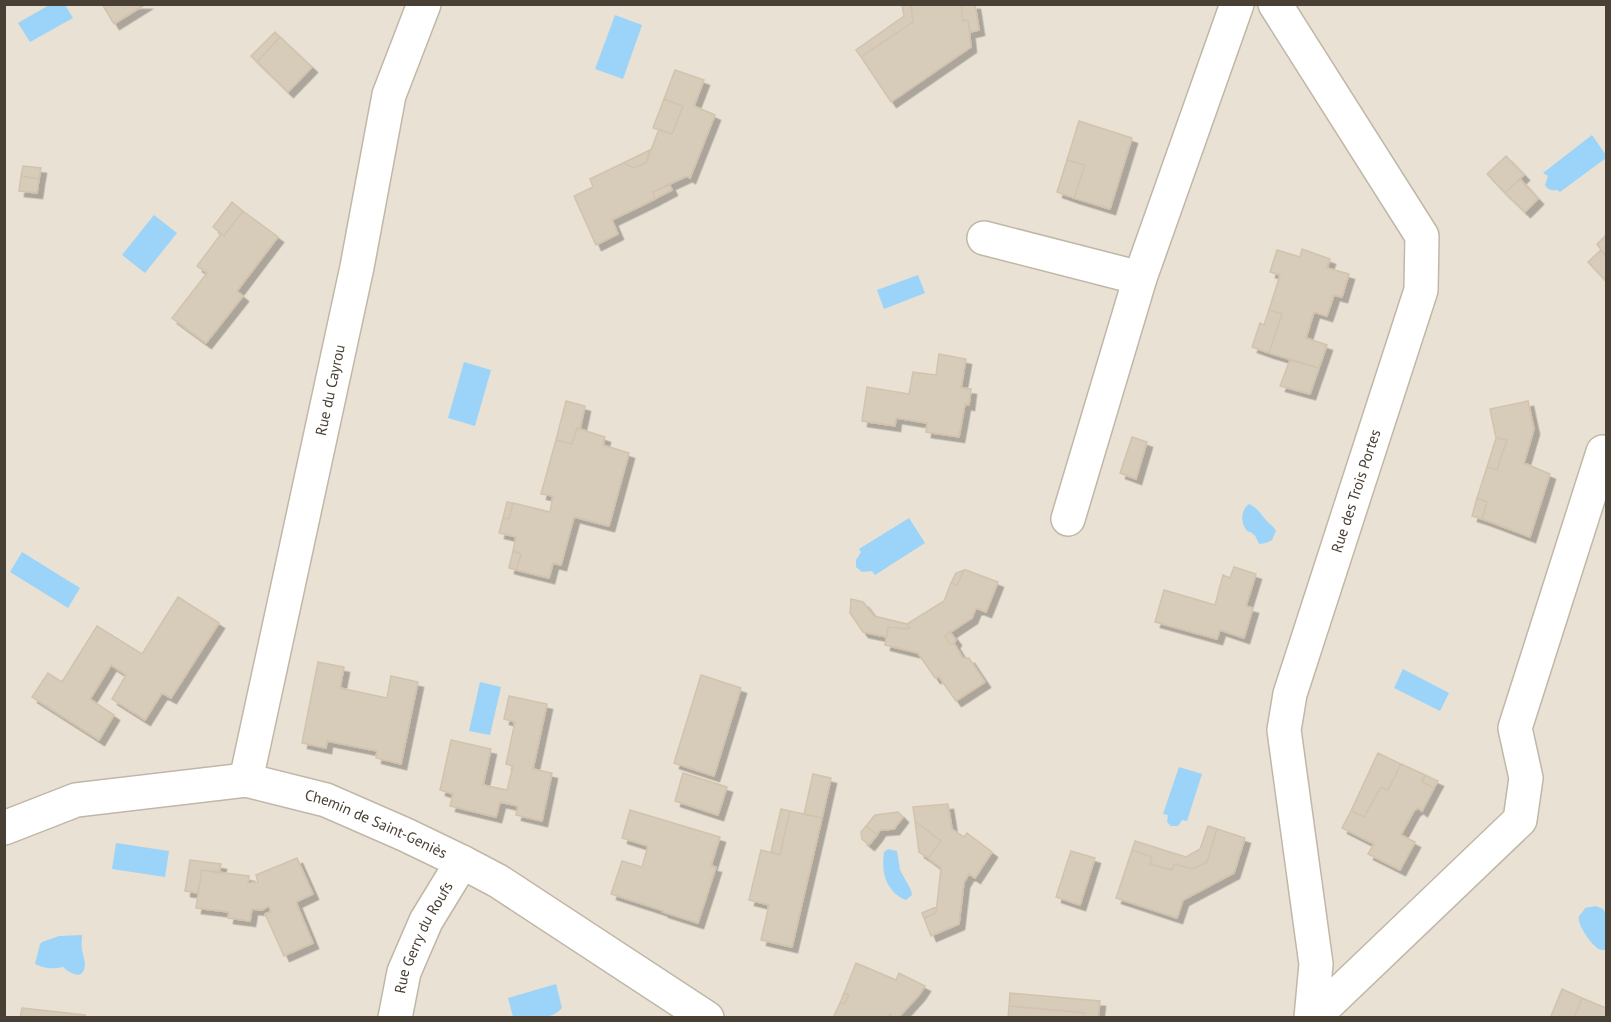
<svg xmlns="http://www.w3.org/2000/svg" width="1611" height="1022" font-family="'PT Sans',sans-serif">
	<defs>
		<filter id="shadow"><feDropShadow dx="5.5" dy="5.5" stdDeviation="0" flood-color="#0004"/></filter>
	</defs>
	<rect width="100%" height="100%" fill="#f4efe5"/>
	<path fill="#e9e1d3" d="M5,5H1606V1017H5Z"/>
	<path fill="#9bd4f8" d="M51,4L65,5L73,18L30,42L18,23Z
		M615,15L642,25L623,79L595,69Z
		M1592,135L1606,155V158L1560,192L1557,190C1552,191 1548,190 1545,185L1548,176L1543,173Z
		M154,215L177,233L145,273L122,255Z
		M918,275L925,293L884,309L877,290Z
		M464,362L491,370L475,426L448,418Z
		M1249,504C1258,508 1259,512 1265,519C1269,524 1273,525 1276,531L1272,540L1266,543L1259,544C1258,542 1256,536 1254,535C1248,529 1250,535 1245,528C1240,520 1242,509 1249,504Z
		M909,518L925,543L875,575L872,571L862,572L856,567V560L861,552L859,549Z
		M22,552L80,588L68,608L10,572Z
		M1403,669L1449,693L1440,711L1394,688Z
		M480,682L501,687L490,735L469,731Z
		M1179,767L1202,774L1187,821L1182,820L1178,826H1171L1167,822L1168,815L1163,814Z
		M116,843L169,851L165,877L112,869Z
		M888,849L897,851L900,870L911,890L912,895L906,900C886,892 881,872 884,852Z
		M1596,906L1603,909L1606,914V950C1602,950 1600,950 1597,948C1590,942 1577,925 1579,916C1580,915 1585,909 1585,908Z
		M82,935C82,941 81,945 82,950C83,955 85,961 85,965C83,982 70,973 63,967C52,969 46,969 35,964L40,944L42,942L59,936Z
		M556,984L562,1008C552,1019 542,1017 528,1017C524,1017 518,1017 513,1017L508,998Z"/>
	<path fill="#d7cbba" stroke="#d3c3ac" stroke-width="1.5" filter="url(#shadow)" d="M102,4H146L114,24Z
		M902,4H911L913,22L861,57L856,50L904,16Z
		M911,4H961L963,21L968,20L971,47L891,102L861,57L913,22Z
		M961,4H975L979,30L970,32L968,20L963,21Z
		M275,32L280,37L257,62L251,56Z
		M280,37L312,67L288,92L257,62Z
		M675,70L704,80L694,106L715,115L690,178L687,176L653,192L655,199L612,220L618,234L596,245L574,196L593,187L590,179L623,163L634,168L646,163L659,129L672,134L683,106L664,99Z
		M664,99L683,106L672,134L653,128Z
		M1079,121L1132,138L1110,209L1074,198L1085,165L1067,160Z
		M650,150L646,163L634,168L623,163Z
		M1506,156L1524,175L1505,193L1487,174Z
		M1067,160L1085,165L1074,198L1057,192Z
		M23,166L41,168L39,179L21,176Z
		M21,176L39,179L37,193L19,191Z
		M1520,179L1538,199L1525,212L1505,193Z
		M669,184L672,190L655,199L653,192Z
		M232,202L243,211L224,236L213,227Z
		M243,211L278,237L237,291L243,296L206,343L172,318L207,273L197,266L221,234L224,236Z
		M1606,235V257L1597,244Z
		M1302,249L1330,259L1327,268L1349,274L1342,297L1334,295L1327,316L1314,312L1306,338L1327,345L1319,368L1269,353L1282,314L1269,310L1280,275L1270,272L1277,250L1300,257Z
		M1601,250L1606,257V277L1604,279L1588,262Z
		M1269,310L1282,314L1269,353L1252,347L1260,323L1264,325Z
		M939,354L966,359L961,388L971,389L969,405L965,404L959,437L926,432L927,423L896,418L895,426L862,421L867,387L909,394L913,372L936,375Z
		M1290,360L1319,368L1310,394L1280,386Z
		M566,401L585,406L580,429L577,428L572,444L556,440Z
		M1528,401L1534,429L1524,463L1550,474L1530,537L1482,519L1487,502L1477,498L1487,467L1497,470L1507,440L1496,438L1490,409Z
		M577,428L605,437L603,445L629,453L609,526L574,517L561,565L553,563L549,578L516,570L521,554L513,551L516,537L499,533L503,518L509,519L513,503L550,512L553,496L541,494L556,440L572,444Z
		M1132,437L1147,442L1136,479L1120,473Z
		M1496,438L1507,440L1497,470L1487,467Z
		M1477,498L1487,502L1482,519L1472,516Z
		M507,502L513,503L509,519L503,518Z
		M513,551L521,554L516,570L509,568Z
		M1234,567L1256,574L1246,606L1253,608L1244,638L1220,630L1217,639L1155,622L1164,590L1215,605L1223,575L1230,578Z
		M964,570H966L998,582L986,612L976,608L972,618L945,636L950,644L954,643L963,658H969L985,682L956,701L939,677L935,678L918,653L885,645L888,627L906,629L910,628L907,624L944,601L951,583L957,585Z
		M964,570L957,585L951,583L956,573Z
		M178,597L219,623L171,698L162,693L145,720L112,699L126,675L111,665L90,699L114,715L99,740L32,697L48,673L62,682L97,626L142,654Z
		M851,599L863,602L874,616L907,624L910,628L906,629L888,627L887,637L863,632L850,613Z
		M950,632L956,640L954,643L950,644L945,636Z
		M318,662L344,667L340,688L387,698L391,676L418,682L401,764L376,758L377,751L327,741L326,748L302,743Z
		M701,675L741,688L714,776L674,763Z
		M509,696L547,704L533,769L552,773L542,821L516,815L518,806L500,802L496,817L450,806L453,794L440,790L451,740L491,749L483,785L507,790L513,766L506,764L515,722L504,719Z
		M1378,753L1401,764L1388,790L1381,787L1364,817L1351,811Z
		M1401,764L1425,775L1422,782L1434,788L1422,811L1418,808L1414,811L1401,835L1415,842L1400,870L1368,854L1374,844L1342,828L1351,811L1364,817L1381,787L1388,790Z
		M683,773L727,787L718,815L675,801Z
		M813,774L831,778L822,818L804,814Z
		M1425,775L1438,781L1434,788L1422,782Z
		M948,804L952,829L964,837L967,833L992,852L975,878L969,874L964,882L959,924L931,936L924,918L936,913L941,868L928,858L941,841L915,821L913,807Z
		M781,809L790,811L780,855L771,852Z
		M630,810L720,837L711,866L716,867L698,923L663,912L664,911L611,894L622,861L642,867L648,846L622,838Z
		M790,811L822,818L792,947L761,940L769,905L749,900L761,850L780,855Z
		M898,812L903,817L894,829L880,830L877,835L866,826L875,815Z
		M915,821L941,841L928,858L919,852Z
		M866,826L877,835L869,845L862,839L861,832Z
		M1208,826L1217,829L1207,862L1193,869L1174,864L1172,870L1150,864L1152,857L1132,850L1135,841L1186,857L1200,849Z
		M1217,829L1245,838L1234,873L1183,900L1177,918L1116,898L1132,850L1152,857L1150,864L1172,870L1174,864L1193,869L1207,862Z
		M1071,851L1095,858L1080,905L1056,897Z
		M297,858L313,894L296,902L313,943L284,956L265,914L271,912L269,906L262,910L252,909L250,921L228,918L229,912L196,908L202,870L249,876L248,883L258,882L256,875Z
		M190,860L221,864L219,873L202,870L198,893L185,891Z
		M936,907V913L924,918L922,913Z
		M856,963L896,980L899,973L925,986L919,995L898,1018H893L890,1014L888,1018H833L840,1003L844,1004L849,995L844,993Z
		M1562,989L1582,998L1574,1018H1554L1551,1016Z
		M844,993L849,995L844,1004L840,1003Z
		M1010,993L1100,1001L1098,1018H1084L1085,1013L1009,1006Z
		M1582,998L1606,1008V1018H1574Z
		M1009,1006L1085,1013L1084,1018H1008Z
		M22,1008L85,1015V1018H20Z"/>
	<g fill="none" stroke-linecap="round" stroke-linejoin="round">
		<g stroke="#c1b7a7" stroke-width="36">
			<g id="minor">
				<path d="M1275,4L1422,236L1421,290L1290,694L1284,730L1316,964L1311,1018"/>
				<path d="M984,238L1140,278"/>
				<path d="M1068,519L1140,278L1237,4"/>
				<path id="s1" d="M246,780L357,267L389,95L424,4"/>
				<path id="s2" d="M4,828L76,800L246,780L326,800L406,835L462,862L498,881L707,1018"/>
				<path id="s3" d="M395,1018L404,972L426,921L462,862"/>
				<path d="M1313,1018L1520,820L1526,778L1515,728L1603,452"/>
			</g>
		</g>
		<use href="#minor" stroke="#fff" stroke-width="33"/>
	</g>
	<g text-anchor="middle" stroke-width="4.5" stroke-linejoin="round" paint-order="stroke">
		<g font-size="15" fill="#484034" stroke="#fff">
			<text dy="5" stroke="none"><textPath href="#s1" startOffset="399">Rue du Cayrou</textPath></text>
			<text transform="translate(1356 491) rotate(-72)" y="5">Rue des Trois Portes</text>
			<text dy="5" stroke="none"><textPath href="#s2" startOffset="386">Chemin de Saint-Geniès</textPath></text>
			<text dy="5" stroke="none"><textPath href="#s3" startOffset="86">Rue Gerry du Roufs</textPath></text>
		</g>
	</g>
	<rect width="1611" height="1022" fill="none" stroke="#484034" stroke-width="12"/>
</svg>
